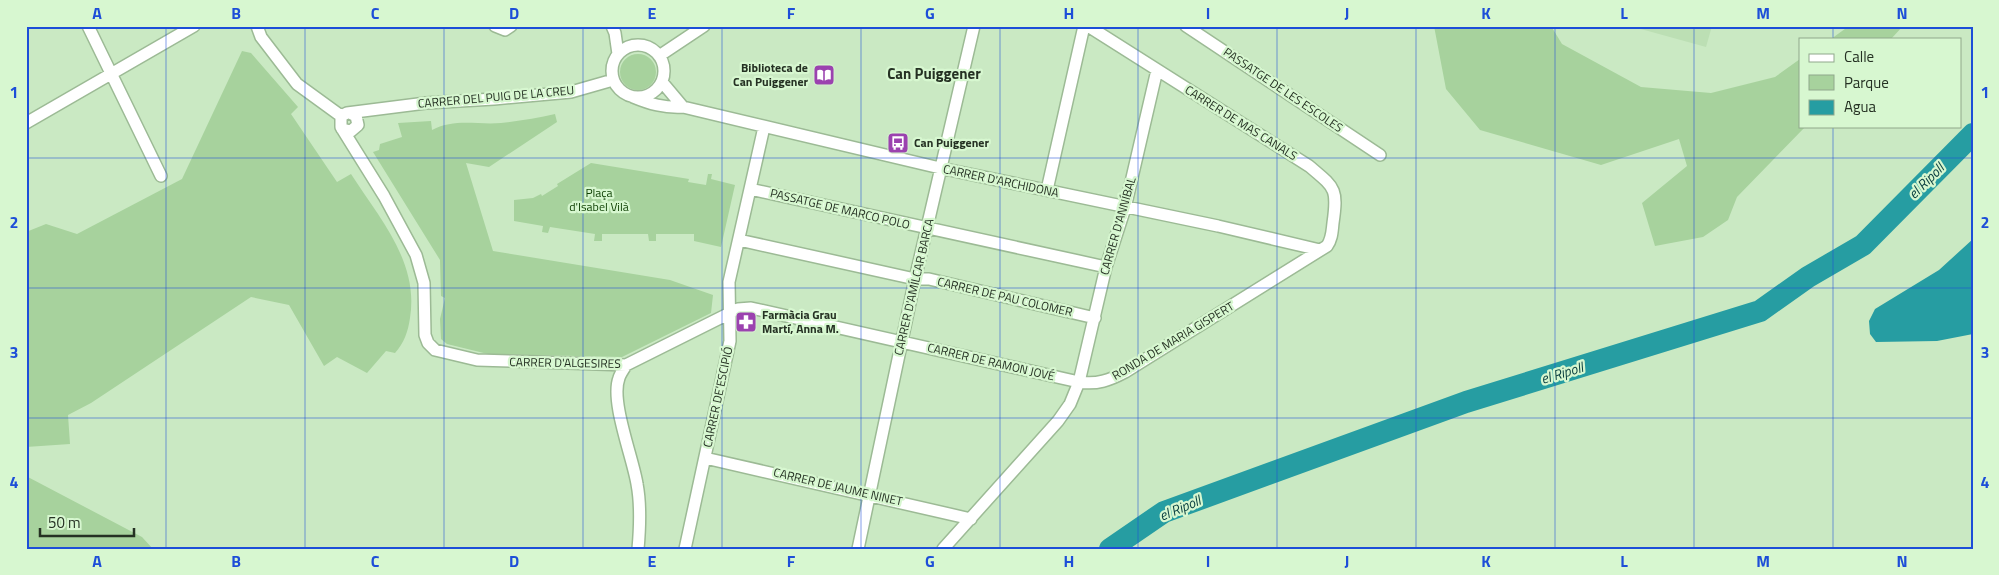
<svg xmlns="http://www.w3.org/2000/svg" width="1999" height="575" font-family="'Titillium Web',sans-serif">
	<rect width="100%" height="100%" fill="#cae9c3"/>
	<path fill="#bcdfb4" d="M1630,26H1712L1706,47Z"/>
	<path fill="#a7d29d" d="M1434,26H1551L1562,44L1641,87L1711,93L1775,77L1800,59V126H1806L1737,197L1728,220L1703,237L1655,246L1642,203L1687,166L1679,139L1601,165L1480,130L1446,89Z
		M1849,26H1903L1891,39H1831Z
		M242,51L251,53L298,107L291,114L337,182L351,174C380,219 419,262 410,318C408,332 404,343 395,353L386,351L367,373L337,357L324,366L289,305L251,297L91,403L68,415L70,444L26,447V232L46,224L77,234L182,179Z
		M620 72a18 18 0 1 1 36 0a18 18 0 1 1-36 0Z
		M555,114L557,122L489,167L466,163L493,251L670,280L713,295L711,313L622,357L488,354L447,344L441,339L440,319L445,298L441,296L440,260L373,152L379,150L380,144L402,137L398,123L431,121L432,130C455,118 476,125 501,123C518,121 538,118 555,114Z
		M591,163L689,179L688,182L706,185L708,174H712L711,179L735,185L721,247L694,241V234H656V241H649L648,234H602V241H594L595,234L550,227L548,233L542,232L543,226L514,221V200L533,198L541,194L542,196L558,186L557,184Z
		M26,476L142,537L153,549H26Z"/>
	<path fill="#269da2" d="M1973,239V334L1937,341L1876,342L1870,334L1869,321L1875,309L1939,270Z"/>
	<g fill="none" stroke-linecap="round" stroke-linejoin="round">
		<path stroke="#269da2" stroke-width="22" d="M1110,549L1164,512L1466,402L1760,311L1808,277L1863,245L1973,134"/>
		<g stroke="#9cba95" stroke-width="14">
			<path id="street" d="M88,26L161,176
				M257,26L261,37L297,84L341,116
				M495,26L505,30L511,26
				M612,26L615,33L618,54
				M1186,26L1380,155
				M612 71a26 26 0 1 1 52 0a26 26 0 1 1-52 0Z
				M659,56L704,26
				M662,82L683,107
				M633,97C650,104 664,108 683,107L940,168L1218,226L1320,250
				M341,116V127L384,196L416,255L424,283L425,335L428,343L435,350L477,360L626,365L738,309L751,308L1079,382L1106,267L1125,208L1157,70
				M341,116L347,113L426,103L494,99L571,92L613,80
				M26,123L194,26
				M342,129L351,131L358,125L356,116L350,113
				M750,189L1106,267
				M1047,190L1084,26
				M739,240L915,279H929L1095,318
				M626,365C624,369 620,374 619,378C610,401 633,458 637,484C641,505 640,527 638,549
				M705,458L971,519
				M685,549L730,341L729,282L764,127
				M858,549L915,279L974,26
				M943,549L1058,421L1070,404L1079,382C1097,385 1110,380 1125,372L1327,246C1332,239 1332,232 1333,223C1338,188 1335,188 1309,166L1088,26"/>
		</g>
		<use href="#street" stroke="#fff" stroke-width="11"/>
	</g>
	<path fill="none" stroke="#1d4ed8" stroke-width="1" stroke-opacity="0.55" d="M166,26V549M305,26V549M444,26V549M583,26V549M722,26V549M861,26V549M1000,26V549M1138,26V549M1277,26V549M1416,26V549M1555,26V549M1694,26V549M1833,26V39M1833,126V549M26,158H1973M26,288H1973M26,418H1973"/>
	<defs>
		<g id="library-square" transform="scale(1.125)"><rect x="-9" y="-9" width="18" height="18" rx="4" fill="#9b42af" stroke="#d7f7d0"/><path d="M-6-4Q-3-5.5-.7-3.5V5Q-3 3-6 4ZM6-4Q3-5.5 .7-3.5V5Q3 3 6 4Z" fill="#fff"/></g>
		<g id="bus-square" transform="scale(1.125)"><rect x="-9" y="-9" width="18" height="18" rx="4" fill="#9b42af" stroke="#d7f7d0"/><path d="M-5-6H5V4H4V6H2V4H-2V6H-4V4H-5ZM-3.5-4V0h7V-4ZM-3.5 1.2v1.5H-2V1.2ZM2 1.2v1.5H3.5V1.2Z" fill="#fff"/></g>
		<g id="pharmacy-square" transform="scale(1.125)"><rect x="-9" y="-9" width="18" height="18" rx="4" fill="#9b42af" stroke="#d7f7d0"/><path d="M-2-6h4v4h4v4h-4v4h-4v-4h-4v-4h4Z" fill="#fff"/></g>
	</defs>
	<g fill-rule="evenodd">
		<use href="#library-square" x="824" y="75"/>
		<use href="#bus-square" x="898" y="143"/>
		<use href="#pharmacy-square" x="746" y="322"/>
	</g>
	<g text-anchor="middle" stroke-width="4.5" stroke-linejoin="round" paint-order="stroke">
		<g font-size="12" font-weight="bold" fill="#253123" stroke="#d7f7d0" text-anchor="start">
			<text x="808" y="72" text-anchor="end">Biblioteca de<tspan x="808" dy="14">Can Puiggener</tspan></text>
			<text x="914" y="147">Can Puiggener</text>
			<text x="762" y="319">Farmàcia Grau<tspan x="762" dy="14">Martí, Anna M.</tspan></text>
		</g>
		<g font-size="12" fill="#253123" stroke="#d7f7d0">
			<text transform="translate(1283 90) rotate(34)" y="4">PASSATGE DE LES ESCOLES</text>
			<text transform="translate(496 97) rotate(-5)" y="4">CARRER DEL PUIG DE LA CREU</text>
			<text transform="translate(1241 123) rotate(32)" y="4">CARRER DE MAS CANALS</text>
			<text transform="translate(1001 181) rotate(12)" y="4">CARRER D'ARCHIDONA</text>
			<text transform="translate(840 209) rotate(13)" y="4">PASSATGE DE MARCO POLO</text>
			<text transform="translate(1118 226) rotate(-74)" y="4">CARRER D'ANNÍBAL</text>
			<text transform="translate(914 287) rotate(-77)" y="4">CARRER D'AMÍLCAR BARCA</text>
			<text transform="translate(1005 297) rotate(13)" y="4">CARRER DE PAU COLOMER</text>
			<text transform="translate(1173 341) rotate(-31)" y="4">RONDA DE MARIA GISPERT</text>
			<text transform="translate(991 362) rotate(13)" y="4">CARRER DE RAMON JOVÉ</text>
			<text transform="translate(565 363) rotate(1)" y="4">CARRER D'ALGESIRES</text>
			<text transform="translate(718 397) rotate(-78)" y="4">CARRER DE'ESCIPIÓ</text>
			<text transform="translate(838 487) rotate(13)" y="4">CARRER DE JAUME NINET</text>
		</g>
		<g font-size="12" fill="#0c3e00" stroke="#d7f7d0">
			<text x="599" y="197">Plaça<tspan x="599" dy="14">d'Isabel Vilà</tspan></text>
		</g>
		<g font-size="14" font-style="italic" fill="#083d3f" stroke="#d7f7d0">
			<text transform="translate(1926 181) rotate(-45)" y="5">el Ripoll</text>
			<text transform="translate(1562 373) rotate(-17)" y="5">el Ripoll</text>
			<text transform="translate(1180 508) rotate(-23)" y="5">el Ripoll</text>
		</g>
		<g font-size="15" font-weight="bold" fill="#253123" stroke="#d7f7d0">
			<text x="934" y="79">Can Puiggener</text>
		</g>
	</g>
	<rect width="1999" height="575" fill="none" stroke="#d7f7d0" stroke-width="55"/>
	<rect x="1799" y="38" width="162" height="90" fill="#d7f7d0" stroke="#90a88b"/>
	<rect x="1809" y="54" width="25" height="8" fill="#ffffff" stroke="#90a88b"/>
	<text x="1844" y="62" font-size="15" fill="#253123">Calle</text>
	<rect x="1809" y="75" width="25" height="15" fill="#a7d29d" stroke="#90a88b"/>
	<text x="1844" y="88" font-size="15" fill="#253123">Parque</text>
	<rect x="1809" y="100" width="25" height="15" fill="#269da2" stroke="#90a88b"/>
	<text x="1844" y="112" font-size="15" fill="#253123">Agua</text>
	<path d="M40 528v8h94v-8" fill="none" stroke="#253123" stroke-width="2.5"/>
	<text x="48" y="528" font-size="15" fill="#253123" stroke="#d7f7d0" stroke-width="4" paint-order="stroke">50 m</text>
	<rect x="28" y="28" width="1944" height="520" fill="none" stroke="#1d4ed8" stroke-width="2"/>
	<g font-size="16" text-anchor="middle" font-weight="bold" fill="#1d4ed8">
		<text x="97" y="19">A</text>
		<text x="236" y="19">B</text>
		<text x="375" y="19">C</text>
		<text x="514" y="19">D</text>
		<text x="652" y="19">E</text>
		<text x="791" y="19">F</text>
		<text x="930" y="19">G</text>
		<text x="1069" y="19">H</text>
		<text x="1208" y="19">I</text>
		<text x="1347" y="19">J</text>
		<text x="1486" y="19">K</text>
		<text x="1624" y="19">L</text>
		<text x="1763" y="19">M</text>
		<text x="1902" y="19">N</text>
		<text x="14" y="98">1</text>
		<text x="1985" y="98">1</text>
		<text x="14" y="228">2</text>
		<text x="1985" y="228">2</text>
		<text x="14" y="358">3</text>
		<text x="1985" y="358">3</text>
		<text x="14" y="488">4</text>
		<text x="1985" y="488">4</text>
		<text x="97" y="567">A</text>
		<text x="236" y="567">B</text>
		<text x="375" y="567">C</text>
		<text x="514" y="567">D</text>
		<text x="652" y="567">E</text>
		<text x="791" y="567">F</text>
		<text x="930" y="567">G</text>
		<text x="1069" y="567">H</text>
		<text x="1208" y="567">I</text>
		<text x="1347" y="567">J</text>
		<text x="1486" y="567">K</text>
		<text x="1624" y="567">L</text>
		<text x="1763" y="567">M</text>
		<text x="1902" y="567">N</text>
	</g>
</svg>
